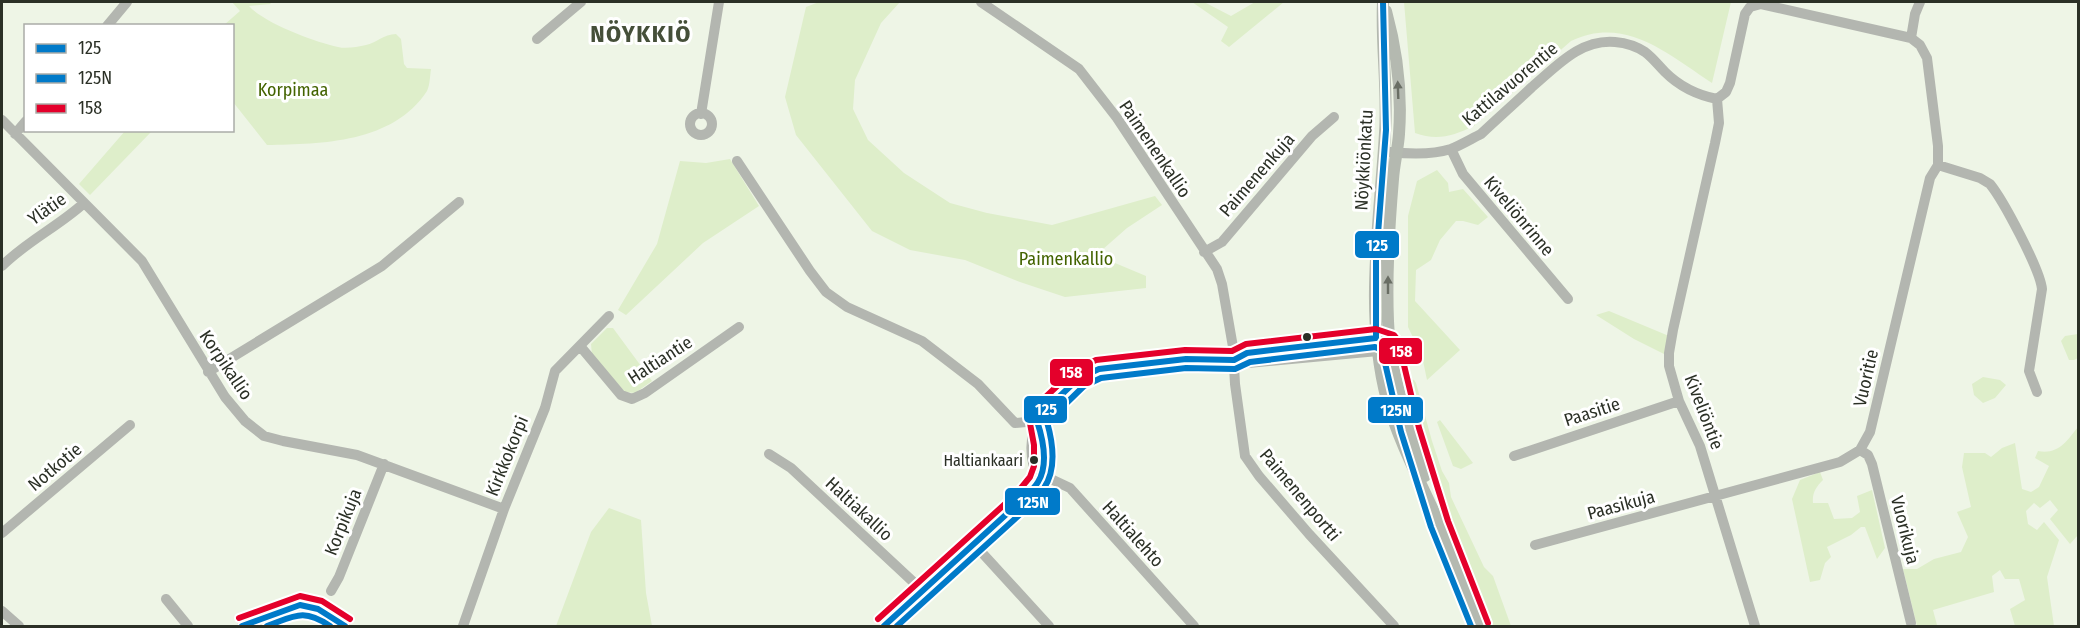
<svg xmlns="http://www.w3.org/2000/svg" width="2080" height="628" font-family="'Fira Sans Condensed',sans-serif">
	<rect width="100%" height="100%" fill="#eef5e6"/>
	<path fill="#deeeca" d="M232,2H269L271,4L249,6C264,23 315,42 338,47C346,49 357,47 366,45C376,43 384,34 396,34L401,39L404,64L407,68L431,69C430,75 430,85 427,91C393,143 322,144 267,145L233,102L232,26L224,25L240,11Z
		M819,2H900L881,23L855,80L853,109L868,140L904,173L950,203L987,213L1052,225L1155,196L1162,205L1127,228L1102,250L1115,263L1146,276V288L1065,297L1020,282L965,260L910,250L872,231L796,135L785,97L806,7Z
		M1192,2H1204L1231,16L1255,2H1284L1229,47L1221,41L1228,27Z
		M1404,2H1731L1712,83C1668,54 1625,15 1571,41L1474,126C1453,136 1437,141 1415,133Z
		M125,131H152L90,195L79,184Z
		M730,159L759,206L703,243L626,315L618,310L657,244L680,161L706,163Z
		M1437,170L1448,183L1449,192L1463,189L1488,217L1478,225L1463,221H1456L1440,240L1431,260L1416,270L1415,301L1460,350L1427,380L1422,356L1408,327V216L1417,181Z
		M1609,311L1669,336L1664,354L1634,339L1596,315Z
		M607,328H613L652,381L635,393L625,392L592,355L591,344Z
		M2078,334V358L2074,360H2069L2061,341L2065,336Z
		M1983,377L2000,380L2006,385L1995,398L1983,403L1974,395L1972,384Z
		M1411,379L1414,380L1416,383L1432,441L1442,471L1449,483L1451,497L1484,567L1493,576L1511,626H1491C1480,589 1461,556 1446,520C1428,475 1417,429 1406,383Z
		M1440,420L1473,463L1461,469L1453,466L1437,422Z
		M2078,427V535L2070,544L2050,519L2058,510L2050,500L2040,508L2034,503L2026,511L2028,524L2037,530L2044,522L2059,540L2047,577L2054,626H2015L2010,609L2025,600L2019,579H2005L2000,570L1992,576L1994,592L1933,610L1937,625L1935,626H1917L1903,569H1917L1934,559L1961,552L1968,537L1957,512L1971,507L1962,467L1964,453H1985L1991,457L2002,448L2015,443L2022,489L2031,492L2039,487L2049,466L2035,458L2038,451C2058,455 2067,441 2078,427Z
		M1820,472L1823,480C1816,487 1812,493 1813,503H1828L1834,519L1852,518L1860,512L1857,496L1872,490L1885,548L1877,559L1865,527H1861L1851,535L1827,547L1831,557L1825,563L1820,580L1810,582L1792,499L1800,480Z
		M609,508L641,520L646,593L652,626H556L591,532Z"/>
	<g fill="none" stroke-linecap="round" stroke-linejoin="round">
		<path stroke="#b3b6b0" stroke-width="10" d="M981,2L1079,69L1117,118L1217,269L1222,284L1233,347L1235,384L1245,456L1259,476L1309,534L1394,626
			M107,26L127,2
			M1911,38L1915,14L1920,2
			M537,39L581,2
			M1717,99L1719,123L1715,143L1673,330L1669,353V366L1679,401L1700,446L1755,626
			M690 124a11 11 0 1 1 22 0a11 11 0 1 1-22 0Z
			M701,114L719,2
			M2,120L142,261L225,397L245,421L264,436L283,441L357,455L504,509
			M15,134L26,121
			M1451,149L1463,174L1568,299
			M1390,152C1409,154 1432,155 1451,149C1461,145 1471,139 1481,134C1498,118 1515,103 1532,87C1557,66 1580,39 1615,42C1626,43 1636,46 1645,52C1653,58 1658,65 1665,72C1680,87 1697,95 1717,99L1726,92L1730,83L1745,14L1750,7L1761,4L1911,38L1920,45L1927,58L1938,146V165L1980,178L1990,184C2003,200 2040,269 2042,289L2029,371L2037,392
			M737,161L810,271L826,292L847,307L922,341L978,384L1015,423L1037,421
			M1204,252L1222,242L1312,136L1334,117
			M2,266C27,241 59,226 84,203
			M580,346L621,395L632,399L645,393L739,327
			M1234,360L1247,353L1376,338L1383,341
			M208,372L382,266L459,202
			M1860,450L1868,455L1872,464L1911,623
			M769,454L791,468L923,591
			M1514,456L1679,401
			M1039,480C1029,460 1028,435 1041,415C1046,406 1056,399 1063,392C1074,383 1083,374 1097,370C1112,365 1128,365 1143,364C1177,360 1213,356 1248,363L1378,351L1384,347
			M1039,480H1053L1070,488L1194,626
			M2,533L130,425
			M974,544L1049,626
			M1535,545L1840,462L1860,450L1870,432L1930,178L1938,165
			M331,591L339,577L384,464
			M166,599L188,626
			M2,611L19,626
			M242,626L300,605C318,606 331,616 345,626
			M463,626L504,509L545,408L555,371L609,316
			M884,626L1022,500C1027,494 1034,488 1038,482C1048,465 1043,438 1037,421"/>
		<path stroke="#b4b9b0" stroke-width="12" d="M1383,2C1381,46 1388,89 1385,133C1380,221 1364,314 1387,400C1399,442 1420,481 1438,521C1454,555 1468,591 1480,626
			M1386,11C1397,51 1402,93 1399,134C1398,149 1394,164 1393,179C1389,226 1386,274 1388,321C1389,372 1409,428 1425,476"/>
		<g stroke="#fff" stroke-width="10">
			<path id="bus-1" d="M242,626L300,605L318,609L345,626
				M884,626L1022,500C1027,494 1034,489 1038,482C1049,464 1043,439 1037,421L1042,413L1079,378L1099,369L1186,359L1234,360L1247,353L1376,338V260L1386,130L1383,2"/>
		</g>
		<g stroke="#fff" stroke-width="10">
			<path id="bus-2" d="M267,626C295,616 303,608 330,626
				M897,626L1028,507C1033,501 1040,495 1044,488C1057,469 1053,443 1047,422L1084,386L1101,378L1186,368L1235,369L1250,362L1375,347L1382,350L1401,432L1431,527L1471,626"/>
		</g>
		<g stroke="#fff" stroke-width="10">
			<path id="bus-3" d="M239,618L300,596L322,601L350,619
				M878,619L1016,494L1030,477L1034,466V445L1029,418L1035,407L1073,371L1096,360L1185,350L1232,351L1246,344L1376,329L1394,335L1398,340L1419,428L1448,521L1488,623"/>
		</g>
		<use href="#bus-1" stroke="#007ac9" stroke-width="6"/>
		<use href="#bus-2" stroke="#007ac9" stroke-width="6"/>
		<use href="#bus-3" stroke="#e4002b" stroke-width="6"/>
	</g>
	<defs><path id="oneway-solid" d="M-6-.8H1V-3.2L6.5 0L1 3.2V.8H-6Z" transform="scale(1.5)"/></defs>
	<g fill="#696e64">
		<use href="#oneway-solid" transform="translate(1398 90) rotate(-92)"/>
		<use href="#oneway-solid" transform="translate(1388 285) rotate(-90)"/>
	</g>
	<g fill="#2b3026" stroke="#fff" stroke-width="2">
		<circle cx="1307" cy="337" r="5"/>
		<circle cx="1034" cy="460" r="5"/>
	</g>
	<g text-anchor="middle" stroke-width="6" stroke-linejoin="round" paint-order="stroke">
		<g font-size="16" fill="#2b3026" stroke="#fff" text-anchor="end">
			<text x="1023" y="466">Haltiankaari</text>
		</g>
		<g font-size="18" fill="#2b3026" stroke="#fff">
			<text transform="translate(1510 84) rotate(-40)" y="6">Kattilavuorentie</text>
			<text transform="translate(1155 149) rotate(56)" y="6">Paimenenkallio</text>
			<text transform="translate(1364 160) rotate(-87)" y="6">Nöykkiönkatu</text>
			<text transform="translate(1257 175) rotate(-49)" y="6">Paimenenkuja</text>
			<text transform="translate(47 209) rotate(-35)" y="6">Ylätie</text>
			<text transform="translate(1519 216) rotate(50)" y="6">Kiveliönrinne</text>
			<text transform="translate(660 360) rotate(-33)" y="6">Haltiantie</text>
			<text transform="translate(226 365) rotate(56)" y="6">Korpikallio</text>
			<text transform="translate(1866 378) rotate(-77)" y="6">Vuoritie</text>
			<text transform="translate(1592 412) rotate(-18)" y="6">Paasitie</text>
			<text transform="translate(1704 412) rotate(69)" y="6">Kiveliöntie</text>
			<text transform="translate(507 456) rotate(-68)" y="6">Kirkkokorpi</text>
			<text transform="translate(55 467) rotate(-40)" y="6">Notkotie</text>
			<text transform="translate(1300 495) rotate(50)" y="6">Paimenenportti</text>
			<text transform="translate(1621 505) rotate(-15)" y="6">Paasikuja</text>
			<text transform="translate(859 509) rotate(43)" y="6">Haltiakallio</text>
			<text transform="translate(343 522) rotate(-68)" y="6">Korpikuja</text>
			<text transform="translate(1905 530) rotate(76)" y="6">Vuorikuja</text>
			<text transform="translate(1133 534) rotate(48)" y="6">Haltialehto</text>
		</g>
		<g font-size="18" fill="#436300" stroke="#fff">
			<text x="293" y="96">Korpimaa</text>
			<text x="1066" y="265">Paimenkallio</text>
		</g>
		<g font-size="24" font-weight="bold" letter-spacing="1.5" fill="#454f39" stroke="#fff">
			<text x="641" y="42">NÖYKKIÖ</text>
		</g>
	</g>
	<g stroke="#fff" stroke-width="2">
		<rect x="1354" y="230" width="46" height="29" rx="6" fill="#007ac9"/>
		<rect x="1378" y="337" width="45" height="28" rx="6" fill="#e4002b"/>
		<rect x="1049" y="358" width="45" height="29" rx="6" fill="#e4002b"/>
		<rect x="1023" y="395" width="45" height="29" rx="6" fill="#007ac9"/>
		<rect x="1367" y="396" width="57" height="28" rx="6" fill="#007ac9"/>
		<rect x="1004" y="487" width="57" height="29" rx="6" fill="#007ac9"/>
	</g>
	<g font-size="16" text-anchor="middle" font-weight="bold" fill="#fff">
		<text x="1377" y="251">125</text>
		<text x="1401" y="357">158</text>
		<text x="1071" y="378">158</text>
		<text x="1046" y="415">125</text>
		<text x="1396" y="416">125N</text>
		<text x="1033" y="508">125N</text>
	</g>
	<rect width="2080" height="628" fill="none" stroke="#2b3026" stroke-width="6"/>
	<rect x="24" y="24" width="210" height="108" fill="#ffffff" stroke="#aaaca8" stroke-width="1.5"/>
	<rect x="36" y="44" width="30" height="9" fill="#007ac9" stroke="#aaaca8" stroke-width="1.5"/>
	<text x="78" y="54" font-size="18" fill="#2b3026">125</text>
	<rect x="36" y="74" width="30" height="9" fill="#007ac9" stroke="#aaaca8" stroke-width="1.5"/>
	<text x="78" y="84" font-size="18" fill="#2b3026">125N</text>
	<rect x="36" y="104" width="30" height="9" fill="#e4002b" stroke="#aaaca8" stroke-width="1.5"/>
	<text x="78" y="114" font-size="18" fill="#2b3026">158</text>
</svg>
